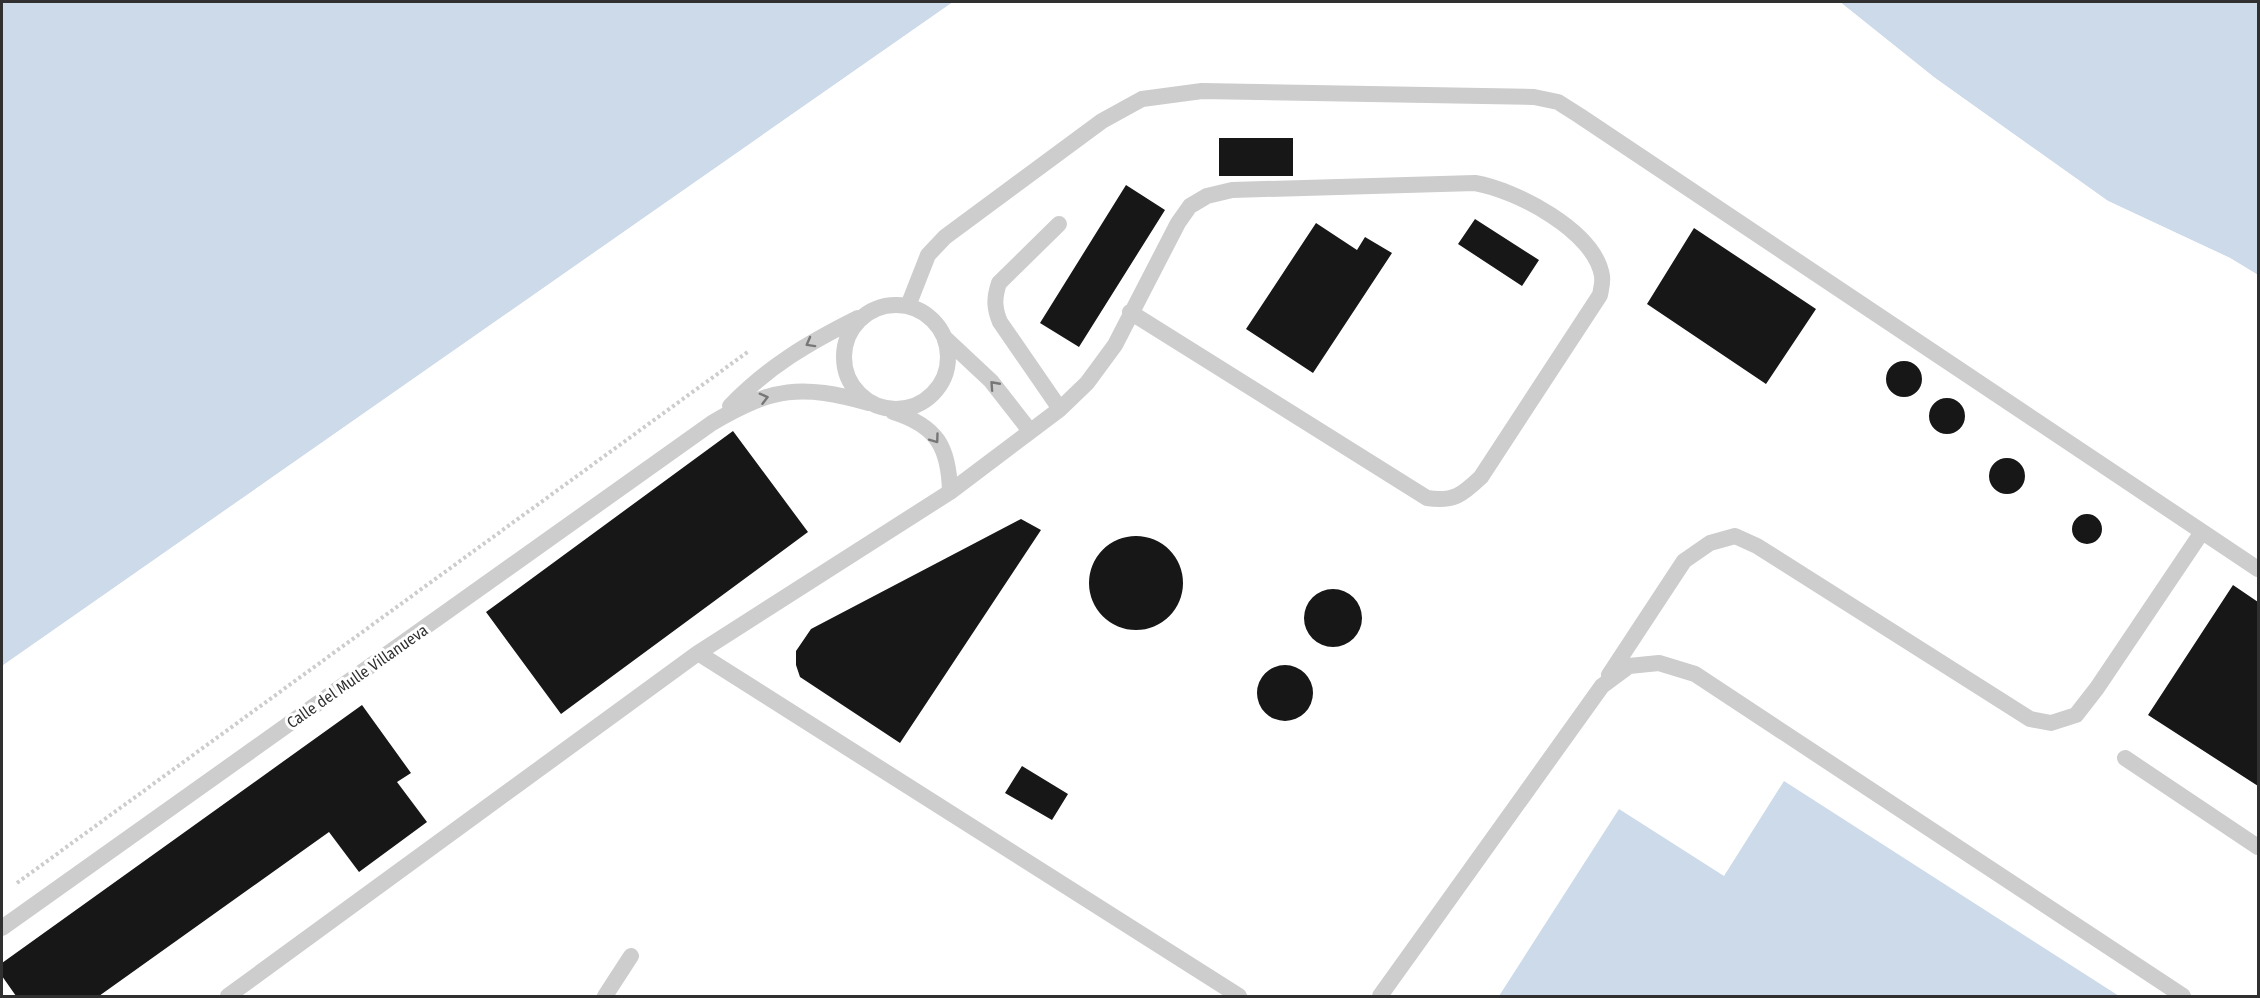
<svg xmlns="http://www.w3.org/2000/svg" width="2260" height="998" font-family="'Fira Sans Condensed',sans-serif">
	<rect width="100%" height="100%" fill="#fff"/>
	<path fill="#ccdaea" d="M2,2H953L2,666Z
		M1840,2H2258V275L2230,258L2108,201L1935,78Z
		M1784,781L2119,996H1499L1619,809L1724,876Z"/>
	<path fill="#fff" d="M953,2H956L2,669V666Z
		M1837,2H1840L1935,78L2108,201L2230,258L2258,275V278L2228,260L2106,204L1933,81Z"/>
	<path fill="#171717" d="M1219,138H1293V176H1219Z
		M1126,185L1165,210L1079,347L1040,323Z
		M1475,219L1539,260L1522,286L1458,244Z
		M1316,223L1357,250L1365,237L1392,253L1313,373L1246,329Z
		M1694,228L1816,309L1766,384L1647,304Z
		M1886 379a18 18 0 1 1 36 0a18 18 0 1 1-36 0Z
		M1929 416a18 18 0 1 1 36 0a18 18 0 1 1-36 0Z
		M733,431L808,532L561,714L486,612Z
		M1989 476a18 18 0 1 1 36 0a18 18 0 1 1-36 0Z
		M2072 529a15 15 0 1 1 30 0a15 15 0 1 1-30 0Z
		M1021,519L1041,530L900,743L800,677L796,665V651L811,629Z
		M1089 583a47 47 0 1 1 94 0a47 47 0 1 1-94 0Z
		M2233,585L2258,602V786L2148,715Z
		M1304 618a29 29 0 1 1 58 0a29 29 0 1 1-58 0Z
		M1257 693a28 28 0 1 1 56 0a28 28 0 1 1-56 0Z
		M362,705L411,773L397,782L427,822L359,872L329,832L99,996H16L2,976V963Z
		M1022,766L1068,794L1052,820L1005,793Z"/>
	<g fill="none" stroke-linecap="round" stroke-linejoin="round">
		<path stroke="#cdcdcd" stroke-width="4" stroke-dasharray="3 3" stroke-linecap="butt" d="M17,883L749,351"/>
		<path stroke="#cdcdcd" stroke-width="16" d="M1059,224L999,283C994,298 994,308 1000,322L1060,409
			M844 357a52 52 0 1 1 104 0a52 52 0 1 1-104 0Z
			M908,306L928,255L945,237L1102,121L1142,99L1202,91L1534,97L1558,102L1580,116L2258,569
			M944,337L991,381L1030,431
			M730,406C769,366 808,343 858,318
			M893,412C937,426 949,447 950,492
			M698,653L1239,996
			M1609,675L1684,561L1710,543L1735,536L1757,546L2030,719L2051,723L2076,715L2097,688L2202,532
			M2125,758L2258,847
			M2,928L712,423C773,387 801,384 869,403
			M228,996L698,653L950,492L1060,409L1087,383L1115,345L1178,223L1190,206L1207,196L1232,190L1475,183C1516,190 1595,231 1602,276C1603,282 1601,289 1600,295L1481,477C1462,495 1454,502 1427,498L1130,312
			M605,996L631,956
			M1380,996L1602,686L1629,666L1659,663L1695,674L2183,996"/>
	</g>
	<defs><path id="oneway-chevron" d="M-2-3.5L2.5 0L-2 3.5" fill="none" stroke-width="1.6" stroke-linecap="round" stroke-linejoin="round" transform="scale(1.5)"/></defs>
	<g stroke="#777">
		<use href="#oneway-chevron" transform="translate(810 343) rotate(151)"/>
		<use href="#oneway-chevron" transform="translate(994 385) rotate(-132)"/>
		<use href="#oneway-chevron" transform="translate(764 398) rotate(-15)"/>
		<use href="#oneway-chevron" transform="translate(935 439) rotate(54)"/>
	</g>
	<g text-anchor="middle" stroke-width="6" stroke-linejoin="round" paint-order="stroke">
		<g font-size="16" fill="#303030" stroke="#fff">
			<text transform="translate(357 676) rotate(-35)" y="6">Calle del Mulle Villanueva</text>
		</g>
	</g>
	<rect width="2260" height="998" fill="none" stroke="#303030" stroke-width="6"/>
</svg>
